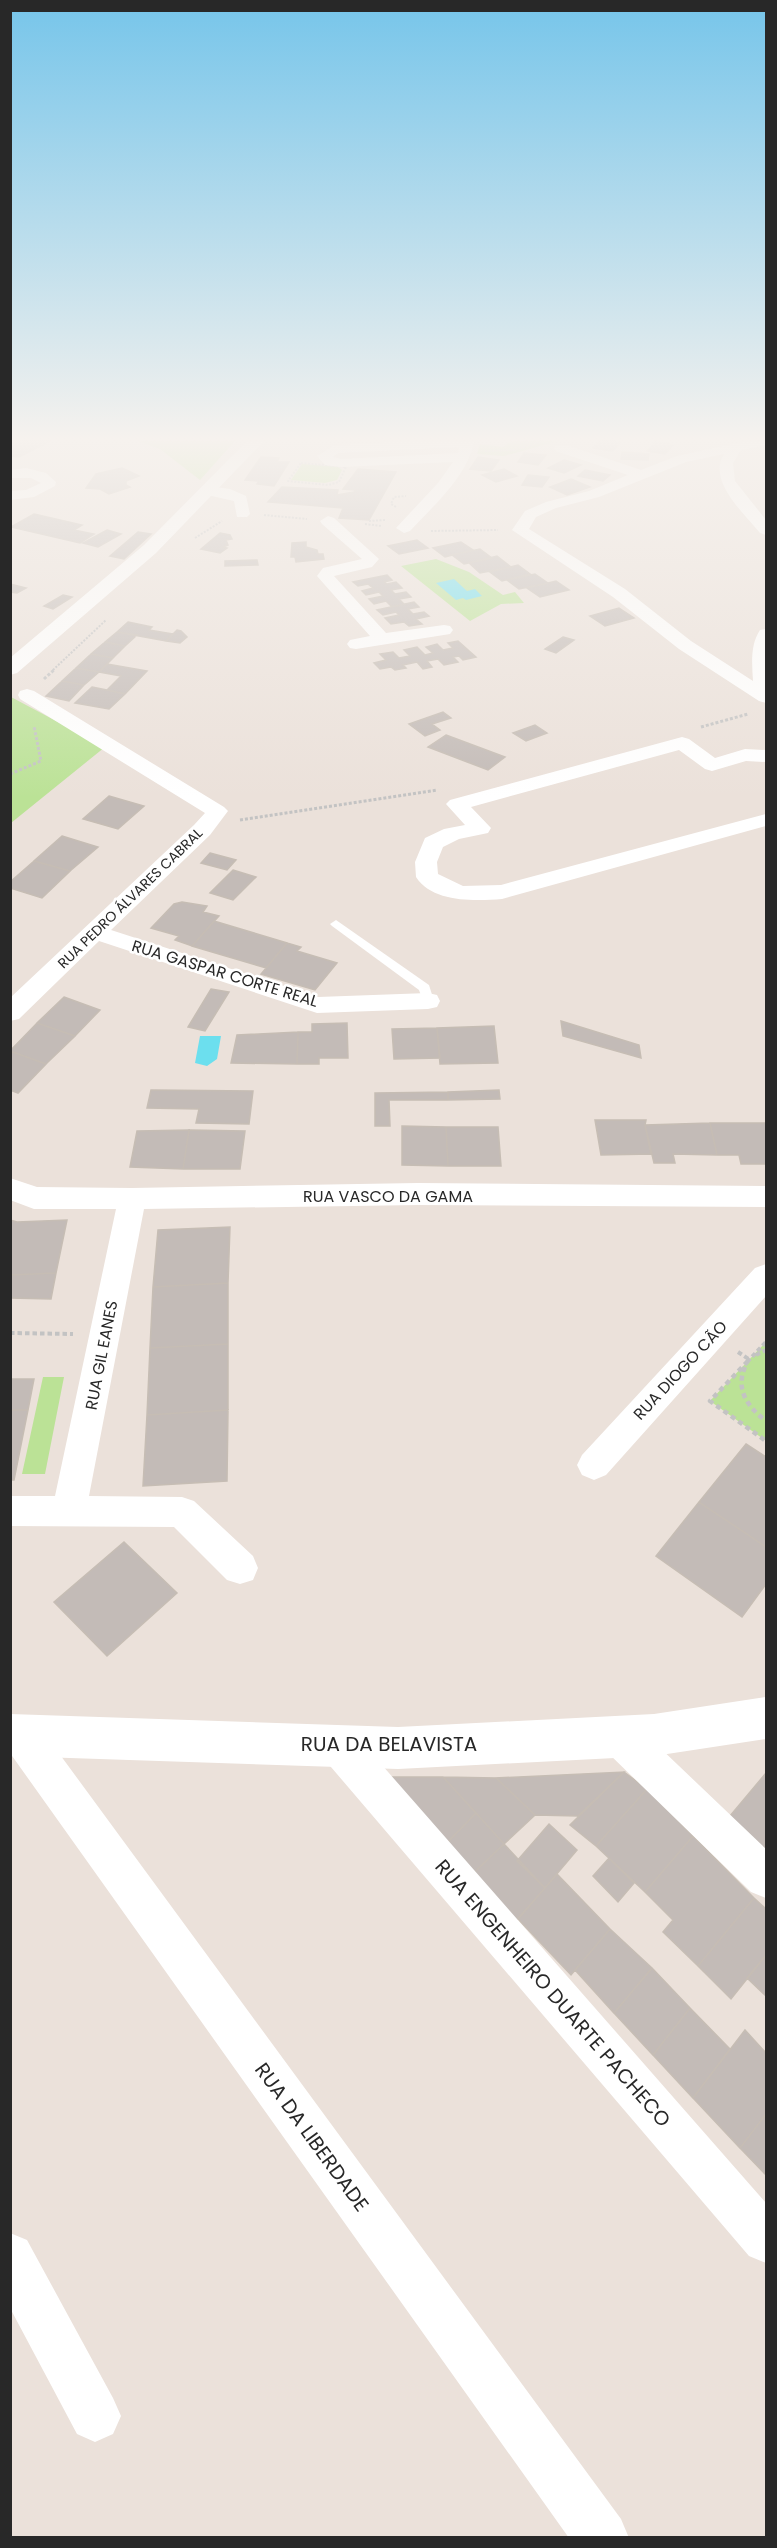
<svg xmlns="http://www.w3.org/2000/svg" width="777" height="2548" font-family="Poppins,sans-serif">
	<rect width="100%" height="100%" fill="#ebe1da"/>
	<path fill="#bbe296" d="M138,441H235L200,480L160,449Z
		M511,441H558L504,456L477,454L480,444L503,447Z
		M302,464L338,467L342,470L337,480L325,483L291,480Z
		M436,559L469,572L503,595L515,592L524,603L501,604L470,621L401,566Z
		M11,697L105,747L11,823Z
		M766,1342V1441L710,1401Z
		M43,1377H64L45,1474H22Z"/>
	<path fill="#6cdfee" d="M454,579L467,591L475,589L482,596L466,600L463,598L456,600L436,583Z
		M200,1036H221L217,1059L207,1066L195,1063Z"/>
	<path fill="#c3bbb7" stroke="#c6bdb4" stroke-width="1.5" d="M10,441H50L19,457L10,456Z
		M600,441H615L621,442L612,451L593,448Z
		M656,441L673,445L665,454L647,451Z
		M622,452L649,454L648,460L621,459Z
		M524,453L546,455L538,465L518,462Z
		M261,457L279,458L277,462H289L274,486L257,484L259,481L245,480Z
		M478,457L499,460L491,471L470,469Z
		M564,460L581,465L564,473L548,468Z
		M122,468L139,476L126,481V485L130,487L109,494L100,489L86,488L96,474Z
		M358,469L396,472L369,520L339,518L343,508L268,502L282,487L338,490L337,495L354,492L355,490L343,489Z
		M504,469L517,476L496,482L482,475Z
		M585,470L610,475L603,481L578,476Z
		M528,475L549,477L542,487L522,485Z
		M571,479L590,487L567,495L550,487Z
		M34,514L82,525L74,530L94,534L80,543L11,527Z
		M107,530L121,534L98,547L83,543Z
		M138,532L151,534L124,559L110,556Z
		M220,533L230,535L232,539L226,540L228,545L223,547L227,548L220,553L201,549Z
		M417,540L428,548L399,554L388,546Z
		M306,542V547L317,550L318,554H323L324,559L296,562L295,557H291L292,543Z
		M461,542L473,550L445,557L433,548Z
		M480,549L492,558L464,564L452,555Z
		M497,556L511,567L480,573L469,563Z
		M257,560L258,565L225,566V561Z
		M518,565L530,574L502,581L490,572Z
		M535,574L548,583L519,589L507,580Z
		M387,575L392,580L384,582L387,584L396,582L402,588L391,590L395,594L406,592L411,597L399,599L404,604L392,607L386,601L374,604L369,599L383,596L379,592L366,595L362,591L373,588L368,584L358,586L353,582Z
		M556,581L569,590L540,597L527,588Z
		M10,584L26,588L17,593L10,592Z
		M63,595L72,597L53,609L44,606Z
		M414,602L419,607L408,609L413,614L424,612L429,616L416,619L422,624L409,626L404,622L391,624L385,618L399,615L396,612L383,615L377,610Z
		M619,608L634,618L605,626L590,616Z
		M128,622L152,627L149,630L173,634L166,641L117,632Z
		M177,630L181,631L187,637L180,643L166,641Z
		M117,632L137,635L125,646L105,642Z
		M563,637L574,640L556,653L545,649Z
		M458,641L476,657L463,660L459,656L453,657L458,662L444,665L438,659L427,661L432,667L423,669L417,662L403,665L406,668L395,670L391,667L380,669L374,663L386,660L380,654L393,652L399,658L410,656L404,650L417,647L425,655L433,653L426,647L437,644L443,650L453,648L448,643Z
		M105,642L125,646L113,658L91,654Z
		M91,654L113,658L99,672L76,668Z
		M107,664L147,671L125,694L107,690L121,676L99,672Z
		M76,668L99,672L84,685L62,681Z
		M62,681L84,685L69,701L46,696Z
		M92,687L107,690L125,694L109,709L75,703Z
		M443,712L451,718L432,724L440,730L425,736L409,724Z
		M535,725L547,733L526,741L513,733Z
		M446,735L505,757L488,770L428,747Z
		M109,796L144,806L118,829L83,819Z
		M62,836L98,847L70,871L34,861Z
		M210,853L236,860L227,870L201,863Z
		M34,861L70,871L42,898L10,888V882Z
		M233,870L256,877L233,900L210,893Z
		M182,902L207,906L203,912L219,916L192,946L175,940L179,936L151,928L174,904Z
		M214,921L287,943L266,968L192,946Z
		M287,943L301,947L297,951L337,963L315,990L261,974Z
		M211,989L229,992L205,1031L188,1027Z
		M64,997L100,1010L75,1036L37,1023Z
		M561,1021L639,1045L641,1058L563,1036Z
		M37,1023L75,1036L46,1064L10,1051Z
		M347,1023L348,1058H319V1064H297L298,1032H312V1024Z
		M494,1026L498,1063L440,1064L437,1028Z
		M437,1028L440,1058L394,1059L392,1029Z
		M298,1032L297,1064L231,1063L237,1035Z
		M10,1051L46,1064L18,1093L10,1090Z
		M151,1090L253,1091L249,1124L196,1123L199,1109L147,1108Z
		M499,1090L500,1099L448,1100V1092Z
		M448,1092V1100H389L390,1126H375V1093Z
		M595,1120H646L645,1125L651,1154L601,1155Z
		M710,1123L717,1155L673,1154L675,1163H654L645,1125Z
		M710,1123H766V1164H741L739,1155H717Z
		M402,1126L446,1127L448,1166L402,1165Z
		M446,1127H498L501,1166H448Z
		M189,1130L183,1169L130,1167L137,1131Z
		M189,1130L245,1131L240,1169H183Z
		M10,1220L17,1222L67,1220L56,1273L10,1275Z
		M230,1227L228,1283L153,1287L158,1230Z
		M56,1273L51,1299L10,1298V1275Z
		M228,1283V1344L150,1348L153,1287Z
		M228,1344V1410L147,1415L150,1348Z
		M10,1379H34L28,1410H10Z
		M10,1410H28L14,1480H10Z
		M228,1410L227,1481L143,1486L147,1415Z
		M746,1444L766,1457V1547L699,1502Z
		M699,1502L766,1547V1584L742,1617L656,1556Z
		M124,1542L177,1593L107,1656L54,1602Z
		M624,1772L578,1816L535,1815L496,1778Z
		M624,1772L647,1789L596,1846L570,1825Z
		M766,1773V1850L730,1816Z
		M391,1777H443L476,1813L439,1851Z
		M443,1777L496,1778L535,1815L504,1844Z
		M647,1789L693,1836L645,1892L596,1846Z
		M476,1813L504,1844L465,1881L439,1851Z
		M549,1824L577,1850L545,1888L517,1861Z
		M693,1836L754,1898L698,1966L663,1932L673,1920L645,1892Z
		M504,1844L545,1888L507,1931L465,1881Z
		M609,1858L634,1883L618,1902L593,1876Z
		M557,1874L610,1929L571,1975L518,1919Z
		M754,1898L766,1909V1955L731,1999L698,1966Z
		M610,1929L652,1968L614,2013L575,1970Z
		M766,1955V1996L747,1978Z
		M652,1968L690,2008L653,2055L614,2013Z
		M690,2008L730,2049L693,2098L653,2055Z
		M745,2030L766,2053V2114L740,2148L693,2098Z
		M766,2114V2175L740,2148Z"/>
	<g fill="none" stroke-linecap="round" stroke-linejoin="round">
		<path stroke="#c3c3c3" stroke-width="2" stroke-dasharray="2 1.5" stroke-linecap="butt" d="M485,451L514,450L542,441
			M301,463L346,467L339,482L328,485L288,481Z
			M396,507L391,504L394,497L406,496
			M264,515L307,519
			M369,521L385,520
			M365,524L382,526
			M431,531L498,530
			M195,538L222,521
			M53,670L106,620"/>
		<path stroke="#c3c3c3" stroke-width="3" stroke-dasharray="3 2" stroke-linecap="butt" d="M44,679L55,669
			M701,727L748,714
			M10,774L41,761L34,726
			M240,820L437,790"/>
		<path stroke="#c3c3c3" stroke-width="4" stroke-dasharray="4.5 3" stroke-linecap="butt" d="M10,1333L73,1334
			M738,1352L750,1360
			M756,1355L766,1350
			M747,1362L766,1342"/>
		<path stroke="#c3c3c3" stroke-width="4.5" stroke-dasharray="5 4" stroke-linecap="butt" d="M748,1361L710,1401L766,1441
			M745,1367C735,1390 748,1407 766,1421"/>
		<path fill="#fff" fill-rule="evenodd" d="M336,920L429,985L434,1001L432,1004H424L419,990L332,926L330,924Z"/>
		<path fill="#fff" fill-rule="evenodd" d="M409,441L474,442C467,477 433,506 410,531L404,533L396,528L438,483L453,462L341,467L325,465L317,456L335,445ZM459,447L458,453L341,459L333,457L338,453Z
			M746,441H766V445L741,450L733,463L735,481L766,520V535L760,533C744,513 707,481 724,454L686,462L599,497L556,508L536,517L529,529L625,589L691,641L753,681C752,664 750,645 760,630L766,629V703L759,701L679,649L613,597L512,530L525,511L546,502L589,491L628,475L556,451L554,448L556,445H566L641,470L677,456Z
			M26,468L46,473L56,482L55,486L34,497L10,500V491L26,490L41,483L31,478H10V470Z
			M208,486L230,489L246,496L250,514L247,517H237L234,501L203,494L200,491L203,488Z
			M328,516L334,518L379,559L372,567L334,576L386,633L444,625L450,626L453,630L450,634L356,649L350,648L347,644L350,640L370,636L317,576L323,568L362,559L322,524L320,521Z
			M27,689L34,691L224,807L228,811L210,835L111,930L318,997L428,993L437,995L440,1001L437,1007L428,1009L317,1013L99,941L19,1019L10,1021V998L194,825L205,813L20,699L18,695L20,691Z
			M682,737L689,739L715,758L745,749L766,750V762L746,761L712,771L705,769L679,750L471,807L491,828L488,833L459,839L443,847L437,862L438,874L463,886L501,885L766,814V826L502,899C475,901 433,903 416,877L415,862L425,838L444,829L465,825L446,804L450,800Z
			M10,1178L37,1187L132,1188L418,1183L766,1186V1207L418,1205L144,1209L89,1496L182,1497L194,1501L253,1556L258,1568L253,1580L240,1584L227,1580L174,1527L10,1526V1496H55L116,1209H34L10,1200Z
			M766,1264V1296L606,1475L594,1480L582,1475L577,1465L582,1455L755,1268Z
			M22,1717L36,1722L621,2519L629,2538H569L10,1753V1721Z
			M620,1718L634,1723L766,1849V1898L751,1892L606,1751L601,1737L606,1723Z
			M339,1726L353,1732L766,2203V2263L749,2256L325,1760L319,1746L325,1732Z
			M10,2233L27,2240L113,2398L121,2416L113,2434L95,2442L77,2434L10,2308Z"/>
		<path fill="#fff" fill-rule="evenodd" d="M247,441H264L156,553L17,673L10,675V658L144,545Z
			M766,1697V1739L654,1756L398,1769L10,1756V1714L398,1727L654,1714Z"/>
	</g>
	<linearGradient id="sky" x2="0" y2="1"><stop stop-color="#76c5ea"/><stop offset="0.55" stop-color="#f6f2ee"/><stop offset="1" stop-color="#f6f2ee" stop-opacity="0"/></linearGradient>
	<rect width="777" height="798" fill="url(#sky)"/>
	<g text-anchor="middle" stroke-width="5" stroke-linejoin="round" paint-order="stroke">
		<g font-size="14" fill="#282828" stroke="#fff">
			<text transform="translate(130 898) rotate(-44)" y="5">RUA PEDRO ÁLVARES CABRAL</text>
		</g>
		<g font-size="16" fill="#282828" stroke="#fff">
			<text transform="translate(225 973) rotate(17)" y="6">RUA GASPAR CORTE REAL</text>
			<text x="388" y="1202">RUA VASCO DA GAMA</text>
			<text transform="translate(101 1355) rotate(-79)" y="6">RUA GIL EANES</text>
			<text transform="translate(680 1370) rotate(-47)" y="6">RUA DIOGO CÃO</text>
		</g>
		<g font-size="20" fill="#282828" stroke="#fff">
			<text x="389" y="1751">RUA DA BELAVISTA</text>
			<text transform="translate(553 1993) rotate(49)" y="7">RUA ENGENHEIRO DUARTE PACHECO</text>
			<text transform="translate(312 2137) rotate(54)" y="7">RUA DA LIBERDADE</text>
		</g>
	</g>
	<rect width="777" height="2548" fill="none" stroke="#282828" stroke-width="24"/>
</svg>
